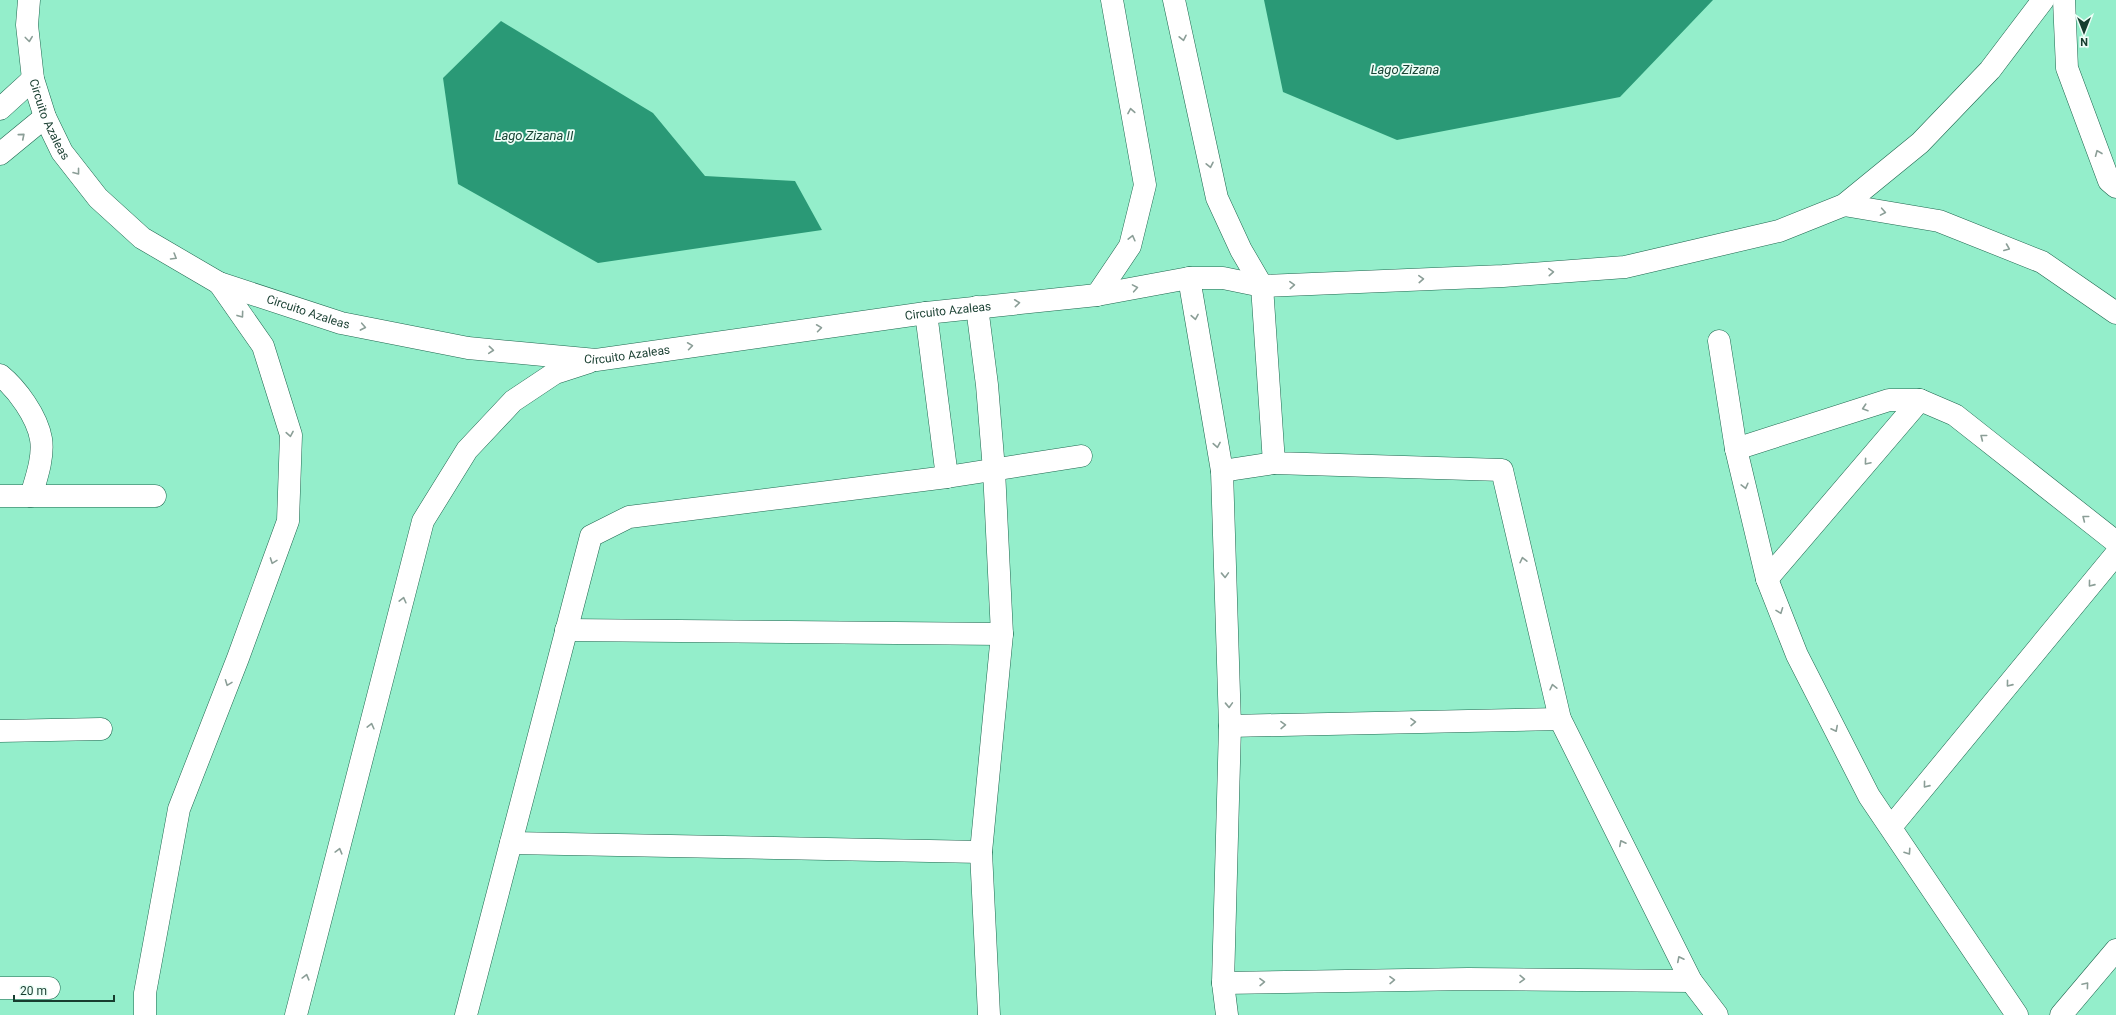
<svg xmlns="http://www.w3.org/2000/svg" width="2116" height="1015" font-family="Roboto,sans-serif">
	<rect width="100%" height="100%" fill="#94eecb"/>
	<path fill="#2a9976" d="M1264,0H1713L1620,97L1397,140L1283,92Z
		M501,21L653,113L705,176L795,181L822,230L598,263L458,184L443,78Z"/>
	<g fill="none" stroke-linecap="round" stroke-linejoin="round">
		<g stroke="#1f674f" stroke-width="23">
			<g id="street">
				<path id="s1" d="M29,0L27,25L33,79L45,117L62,152L98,198L142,238L219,283L341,323L468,348L596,360L926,313L1097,295L1189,278H1223L1262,286L1503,276L1625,267L1779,231L1844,205L1920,143L1990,70L2043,0"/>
				<path d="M1174,0L1217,198L1241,250L1262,286L1274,463L1502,470L1560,719L1691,981L1717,1015"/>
				<path d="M2064,0L2067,68L2109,181L2116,187"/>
				<path d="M0,109L33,79"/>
				<path d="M0,154L45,117"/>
				<path d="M1844,205L1939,221L2042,262L2116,313"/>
				<path d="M1189,278L1222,471L1230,726L1223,983L1227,1015"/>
				<path d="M1097,295L1130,246L1145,185L1112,0"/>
				<path d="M977,307L987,385L994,470L1002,634L981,852L989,1015"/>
				<path d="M926,313L947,477"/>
				<path d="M1719,341L1736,449L1767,579L1797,655L1869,796L2017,1015"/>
				<path d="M0,375C17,389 37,416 41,439C44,457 36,479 31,496H0"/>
				<path d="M1736,449L1889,400H1920L1955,415L2116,542"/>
				<path d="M1222,471L1274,463"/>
				<path d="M31,496H155"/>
				<path d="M1767,579L1920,400"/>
				<path d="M566,630L1002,634"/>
				<path d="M1230,726L1560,719"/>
				<path d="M0,731L101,729"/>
				<path d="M1891,827L2116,554"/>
				<path d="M511,843L981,852"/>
				<path d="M1223,983L1468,979L1691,981"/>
				<path d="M0,988H49"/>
				<path d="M145,1015V993L179,809L238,658L288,521L291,435L263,346L219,283"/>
				<path d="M296,1015L423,521L467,450L513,401L555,373L589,362"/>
				<path d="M466,1015L591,536L629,517L947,477L1081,456"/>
				<path d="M2061,1015L2116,950"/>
			</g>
		</g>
		<use href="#street" stroke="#fff" stroke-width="22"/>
	</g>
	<defs><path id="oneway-chevron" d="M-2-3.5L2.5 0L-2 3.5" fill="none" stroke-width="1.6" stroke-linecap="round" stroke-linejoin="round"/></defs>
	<g stroke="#8b9e97">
		<use href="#oneway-chevron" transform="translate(1183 38) rotate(78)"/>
		<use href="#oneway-chevron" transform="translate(29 39) rotate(83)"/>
		<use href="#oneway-chevron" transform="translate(1131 111) rotate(-100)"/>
		<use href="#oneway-chevron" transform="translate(22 136) rotate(-40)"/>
		<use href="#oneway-chevron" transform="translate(2098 153) rotate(-112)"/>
		<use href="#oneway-chevron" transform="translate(1210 165) rotate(78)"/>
		<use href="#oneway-chevron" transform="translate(77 172) rotate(52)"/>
		<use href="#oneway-chevron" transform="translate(1883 212) rotate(10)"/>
		<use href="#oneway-chevron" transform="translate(1132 238) rotate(-76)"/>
		<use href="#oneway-chevron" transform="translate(2007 248) rotate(22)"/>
		<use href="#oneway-chevron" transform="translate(174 257) rotate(31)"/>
		<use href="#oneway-chevron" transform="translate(1551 272) rotate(-4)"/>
		<use href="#oneway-chevron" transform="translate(1421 279) rotate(-3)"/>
		<use href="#oneway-chevron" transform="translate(1292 285) rotate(-3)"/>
		<use href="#oneway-chevron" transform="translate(1135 288) rotate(-10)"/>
		<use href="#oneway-chevron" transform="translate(1017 303) rotate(-6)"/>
		<use href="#oneway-chevron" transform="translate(241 315) rotate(54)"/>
		<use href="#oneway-chevron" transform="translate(1195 317) rotate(80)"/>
		<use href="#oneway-chevron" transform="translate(363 327) rotate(11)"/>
		<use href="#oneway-chevron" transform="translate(819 328) rotate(-8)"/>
		<use href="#oneway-chevron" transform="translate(690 346) rotate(-8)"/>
		<use href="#oneway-chevron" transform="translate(491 350) rotate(5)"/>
		<use href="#oneway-chevron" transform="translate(1865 408) rotate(162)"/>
		<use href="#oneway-chevron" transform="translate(290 434) rotate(80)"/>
		<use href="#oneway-chevron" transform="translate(1983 437) rotate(-142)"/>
		<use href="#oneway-chevron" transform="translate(1217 445) rotate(80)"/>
		<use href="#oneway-chevron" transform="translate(1867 462) rotate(130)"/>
		<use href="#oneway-chevron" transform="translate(1745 486) rotate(76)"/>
		<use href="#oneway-chevron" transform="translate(2085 518) rotate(-142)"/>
		<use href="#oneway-chevron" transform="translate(1523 560) rotate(-103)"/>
		<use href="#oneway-chevron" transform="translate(273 561) rotate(110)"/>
		<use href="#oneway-chevron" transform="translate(1225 575) rotate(88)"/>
		<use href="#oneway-chevron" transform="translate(2091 584) rotate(129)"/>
		<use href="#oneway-chevron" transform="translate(403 600) rotate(-76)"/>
		<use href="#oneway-chevron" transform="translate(1780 611) rotate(69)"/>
		<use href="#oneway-chevron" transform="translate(228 683) rotate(111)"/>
		<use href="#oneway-chevron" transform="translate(2009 684) rotate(129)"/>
		<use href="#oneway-chevron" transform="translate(1553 687) rotate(-103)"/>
		<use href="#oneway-chevron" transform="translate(1229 705) rotate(88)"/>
		<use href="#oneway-chevron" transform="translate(1413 722) rotate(-1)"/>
		<use href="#oneway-chevron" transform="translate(1283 725) rotate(-1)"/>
		<use href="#oneway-chevron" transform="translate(371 726) rotate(-76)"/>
		<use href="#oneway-chevron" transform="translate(1835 729) rotate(63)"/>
		<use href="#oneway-chevron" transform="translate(1926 785) rotate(129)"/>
		<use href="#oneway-chevron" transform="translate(1622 843) rotate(-117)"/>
		<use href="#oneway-chevron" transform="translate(339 851) rotate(-75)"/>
		<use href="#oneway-chevron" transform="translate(1908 852) rotate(56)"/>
		<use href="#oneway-chevron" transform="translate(1680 959) rotate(-117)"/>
		<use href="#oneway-chevron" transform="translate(306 977) rotate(-75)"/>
		<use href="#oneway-chevron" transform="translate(1522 979) rotate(1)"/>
		<use href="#oneway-chevron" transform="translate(1392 980) rotate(-1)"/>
		<use href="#oneway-chevron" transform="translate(1262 982) rotate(-1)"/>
		<use href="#oneway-chevron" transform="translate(2086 985) rotate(-50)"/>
	</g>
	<g text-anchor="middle" stroke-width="3.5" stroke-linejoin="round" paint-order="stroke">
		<g font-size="12" fill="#173d2f" stroke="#edfef7">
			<text dy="4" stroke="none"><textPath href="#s1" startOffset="123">Circuito Azaleas</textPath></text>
			<text dy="4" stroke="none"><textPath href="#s1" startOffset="459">Circuito Azaleas</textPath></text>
			<text dy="4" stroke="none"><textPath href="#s1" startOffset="1107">Circuito Azaleas</textPath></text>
			<text dy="4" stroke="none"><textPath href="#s1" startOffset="783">Circuito Azaleas</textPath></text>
		</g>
		<g font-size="13" font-style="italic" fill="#194636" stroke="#edfef7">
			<text x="1405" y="74">Lago Zizana</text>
			<text x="534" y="140">Lago Zizana II</text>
		</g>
	</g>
	<g transform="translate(2084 32) rotate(180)" stroke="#edfef7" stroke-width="3" paint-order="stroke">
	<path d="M0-3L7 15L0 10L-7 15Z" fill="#173d2f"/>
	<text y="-6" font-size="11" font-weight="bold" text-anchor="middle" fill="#173d2f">N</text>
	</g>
	<path d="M14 995v6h100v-6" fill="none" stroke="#173d2f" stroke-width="2"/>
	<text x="20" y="995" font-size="12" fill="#173d2f" stroke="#edfef7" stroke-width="3" paint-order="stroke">20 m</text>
</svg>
